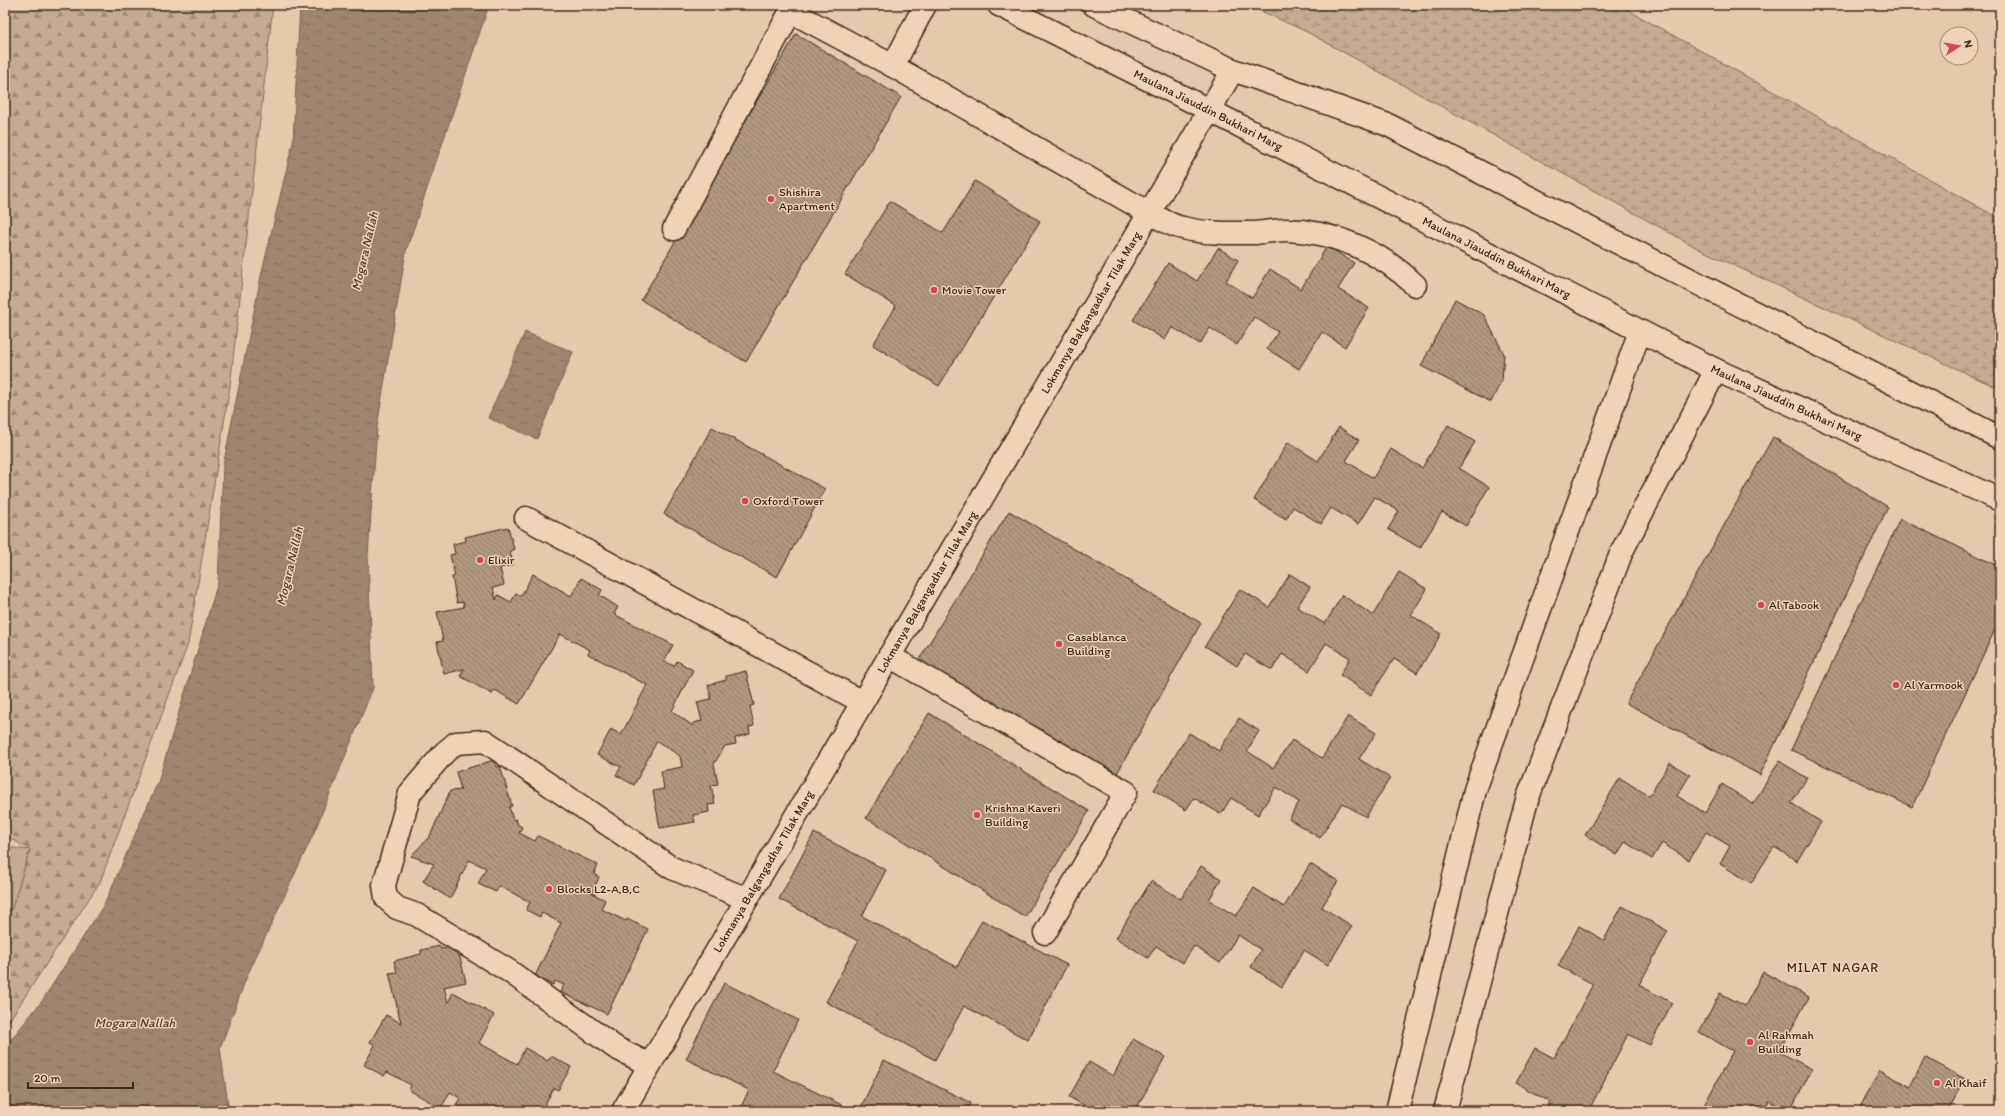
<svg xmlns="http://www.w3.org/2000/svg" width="2005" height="1116" font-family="Itim,sans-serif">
	<defs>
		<pattern id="forest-firs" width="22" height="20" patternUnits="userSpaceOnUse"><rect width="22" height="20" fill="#c5ab92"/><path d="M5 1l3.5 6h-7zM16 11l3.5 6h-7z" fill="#a18b77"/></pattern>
		<pattern id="wetland-marsh" width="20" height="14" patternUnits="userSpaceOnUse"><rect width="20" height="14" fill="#c5ab92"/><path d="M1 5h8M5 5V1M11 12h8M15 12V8" fill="none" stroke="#a18b77"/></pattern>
		<pattern id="water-ripples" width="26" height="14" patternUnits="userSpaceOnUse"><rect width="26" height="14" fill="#9d8570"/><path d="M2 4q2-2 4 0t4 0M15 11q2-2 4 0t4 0" fill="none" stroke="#816d5b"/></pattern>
		<pattern id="building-back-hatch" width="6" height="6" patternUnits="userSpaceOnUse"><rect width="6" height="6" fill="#b19780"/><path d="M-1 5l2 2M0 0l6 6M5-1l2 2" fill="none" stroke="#917b68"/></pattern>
	</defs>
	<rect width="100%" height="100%" fill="#e5c9ad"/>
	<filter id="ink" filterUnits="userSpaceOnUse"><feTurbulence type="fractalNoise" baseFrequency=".025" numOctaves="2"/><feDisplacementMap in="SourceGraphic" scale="8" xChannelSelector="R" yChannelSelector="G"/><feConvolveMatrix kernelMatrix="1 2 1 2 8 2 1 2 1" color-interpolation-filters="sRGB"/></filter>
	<g filter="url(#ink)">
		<path fill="#c5ab92" stroke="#806a58" d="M5,847L30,850L5,932Z"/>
		<path fill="url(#forest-firs)" stroke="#806a58" d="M5,5H273L230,386L188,644L100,882L5,1027V931L30,850L5,835Z"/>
		<path fill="url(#wetland-marsh)" stroke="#806a58" d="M1248,5H1619L2000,219V389L1701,250L1307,32Z"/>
		<path fill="url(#water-ripples)" stroke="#76614f" d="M300,5H489L406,251L377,427L368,556L373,688L313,835L247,976L220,1048L229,1111H5V1047L42,1001L105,903L158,782L218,582L223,466L261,276L293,142Z
			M525,332L573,352L537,439L488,418Z"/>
		<path fill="url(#building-back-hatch)" stroke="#3b2a1e" d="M796,34L901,97L746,362L641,300Z
			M975,181L1040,221L939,386L873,345L896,306L845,274L890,201L943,233Z
			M1327,246L1354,263L1338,289L1369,308L1345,347L1322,332L1299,369L1267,349L1278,332L1254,317L1237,345L1210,328L1200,344L1172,327L1165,340L1133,320L1168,263L1197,281L1218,248L1238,260L1226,281L1252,298L1270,269L1301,289Z
			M1455,299L1484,315L1504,354L1502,380L1491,402L1421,366Z
			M1448,425L1475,442L1459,468L1489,487L1466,526L1442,512L1420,548L1388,529L1399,511L1375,497L1358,524L1331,508L1321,524L1293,507L1286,519L1254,500L1288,442L1318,461L1339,427L1359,440L1346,461L1373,478L1391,449L1422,468Z
			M712,427L825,489L777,577L664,514Z
			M1773,437L1888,507L1760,775L1626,703Z
			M1009,511L1201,623L1115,777L916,665Z
			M1900,519L2000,567V619L1912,807L1791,750Z
			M508,527L514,549L510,551L513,565L500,568L504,585L493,588L496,600L498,595L511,602L516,593L521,596L533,574L571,596L581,578L602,590L599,595L618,607L614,614L673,645L664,661L674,666L677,661L693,670L672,711L693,726V723L702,721L697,702L711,699L708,685L726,680V676L746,671L754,705L750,706L754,726L749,727L750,734L735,738L736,744L725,746L714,764L718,784L711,785L715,804L708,805L709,812L693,815L695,822L660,828L653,791L664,789L661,771L682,767L680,756L657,741L634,785L616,775L621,767L597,755L611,729L621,735L647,685L588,654L590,650L560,634L519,704L495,690L492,694L460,676L464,669L444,674L437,642L443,641L437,612L464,607L463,602L457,603L452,577L455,576L450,555L455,554L453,544L466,541L465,537Z
			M1399,572L1427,589L1411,615L1441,634L1417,673L1394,659L1371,695L1340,675L1350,658L1326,643L1309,671L1282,654L1272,670L1245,654L1237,666L1205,646L1240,589L1269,607L1290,574L1310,587L1297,607L1325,624L1342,595L1373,615Z
			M929,713L1089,811L1025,917L866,818Z
			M1348,716L1376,733L1359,759L1390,778L1366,817L1342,803L1320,838L1289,819L1299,802L1276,787L1258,815L1231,798L1221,814L1194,798L1186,810L1154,790L1189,733L1219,751L1239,718L1259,731L1247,751L1273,768L1292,740L1322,758Z
			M494,760L496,767L500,766L512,806L509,807L513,820L516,819L518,825L522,827L519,833L535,841L538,836L598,865L594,874L599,877L592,893L605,900L601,909L626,921L627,919L648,929L607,1014L560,992L564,985L555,981L553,985L535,976L561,923L542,913L540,917L526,910L530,902L499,886L496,892L478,884L486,868L469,860L450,899L423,881L434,864L411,856L430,836L450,791L461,790L456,772Z
			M1779,761L1807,778L1791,803L1821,822L1797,861L1774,847L1751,883L1720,864L1730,846L1706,832L1689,860L1662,843L1652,859L1625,842L1617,855L1585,835L1620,778L1649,796L1670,763L1690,775L1677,796L1705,813L1722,784L1753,804Z
			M814,833L886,870L862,916L957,967L982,920L1067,965L1028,1040L964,1006L935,1060L826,1002L858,941L779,899Z
			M1310,864L1338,881L1322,907L1352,926L1328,965L1304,950L1282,987L1251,967L1261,950L1238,935L1220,963L1194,946L1183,963L1156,946L1148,958L1116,938L1151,881L1181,899L1201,866L1221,879L1209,900L1236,916L1254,888L1284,907Z
			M1622,906L1668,931L1639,985L1672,1003L1650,1045L1628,1034L1591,1106L1600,1111H1546L1550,1102L1516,1083L1535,1048L1554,1058L1593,984L1558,966L1579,926L1604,940Z
			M440,946L441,949L457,946L466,982L444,987L448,1003L453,992L494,1015L479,1043L517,1064L525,1048L548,1061L551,1056L571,1067L558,1090L554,1088L541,1111H466L456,1105L460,1098L450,1092L441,1108L409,1090L411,1085L387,1072L384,1076L364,1065L375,1045L370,1042L386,1015L401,1023L389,973L397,972L394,961L421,954V950Z
			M1763,972L1809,997L1779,1052L1812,1069L1790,1111L1769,1101L1764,1111H1701L1733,1051L1699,1032L1720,993L1745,1006Z
			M724,983L798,1020L773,1071L854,1111H739L749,1090L686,1059Z
			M1133,1039L1165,1057L1135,1111H1094L1069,1097L1089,1062L1113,1076Z
			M1925,1057L1965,1079L1948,1111H1858L1880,1070L1910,1087Z
			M884,1060L971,1103L967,1111H859Z"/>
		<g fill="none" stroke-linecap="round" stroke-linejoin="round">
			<g stroke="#3b2a1e" stroke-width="25">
				<g id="minor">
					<path id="s1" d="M999,5L1209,110L1716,370L2000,500"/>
					<path d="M1094,5L1233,70L1388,125L2000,438"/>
					<path d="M790,11L893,66L925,5"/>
					<path d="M893,66L1149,213C1160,218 1171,226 1183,228C1206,234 1232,233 1255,233C1266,232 1276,230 1286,230C1334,231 1381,252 1415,285"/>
					<path d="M674,229L794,5"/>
					<path d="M526,518L862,702"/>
					<path d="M889,656L1126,792L1045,933"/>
					<path d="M650,1065L616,1048L509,971L417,915L397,908L386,898L384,885L410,793L444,753L456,743L485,741L672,868L747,899"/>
					<path id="s2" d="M627,1111L624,1109L1233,70"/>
					<path d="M1397,1111L1475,790L1640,331"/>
					<path d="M1445,1111L1527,800L1622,551L1716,370"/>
				</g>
			</g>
			<use href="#minor" stroke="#f0d3b6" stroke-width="22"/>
		</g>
	</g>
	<g fill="#d1495b" stroke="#f0d3b6" stroke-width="1.5">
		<circle cx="771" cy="199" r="4"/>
		<circle cx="934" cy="290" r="4"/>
		<circle cx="745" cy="501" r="4"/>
		<circle cx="480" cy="560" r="4"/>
		<circle cx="1761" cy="605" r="4"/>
		<circle cx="1059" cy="644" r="4"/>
		<circle cx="1896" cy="685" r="4"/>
		<circle cx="977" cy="815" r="4"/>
		<circle cx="549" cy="889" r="4"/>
		<circle cx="1750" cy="1042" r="4"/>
		<circle cx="1937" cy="1083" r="4"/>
	</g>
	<g text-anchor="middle" stroke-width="3" stroke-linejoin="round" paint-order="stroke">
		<g font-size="12" fill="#3b2a1e" stroke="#f0d3b6">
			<text dy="4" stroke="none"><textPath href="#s1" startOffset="234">Maulana Jiauddin Bukhari Marg</textPath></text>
			<text dy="4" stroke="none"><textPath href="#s1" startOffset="558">Maulana Jiauddin Bukhari Marg</textPath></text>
			<text dy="4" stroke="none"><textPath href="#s2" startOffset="927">Lokmanya Balgangadhar Tilak Marg</textPath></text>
			<text dy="4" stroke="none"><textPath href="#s1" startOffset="882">Maulana Jiauddin Bukhari Marg</textPath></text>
			<text dy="4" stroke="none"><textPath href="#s2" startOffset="603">Lokmanya Balgangadhar Tilak Marg</textPath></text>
			<text dy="4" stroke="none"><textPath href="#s2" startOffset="279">Lokmanya Balgangadhar Tilak Marg</textPath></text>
		</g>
		<g font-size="12" fill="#3b2a1e" stroke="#f0d3b6" text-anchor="start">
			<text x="779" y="196">Shishira<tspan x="779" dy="14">Apartment</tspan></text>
			<text x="942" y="294">Movie Tower</text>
			<text x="753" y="505">Oxford Tower</text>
			<text x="488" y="564">Elixir</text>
			<text x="1769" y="609">Al Tabook</text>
			<text x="1067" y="641">Casablanca<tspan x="1067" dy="14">Building</tspan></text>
			<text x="1904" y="689">Al Yarmook</text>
			<text x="985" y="812">Krishna Kaveri<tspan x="985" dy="14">Building</tspan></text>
			<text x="557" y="893">Blocks L2-A,B,C</text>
			<text x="1758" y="1039">Al Rahmah<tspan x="1758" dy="14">Building</tspan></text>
			<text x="1945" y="1087">Al Khaif</text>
		</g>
		<g font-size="13" font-style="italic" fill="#544132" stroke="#f0d3b6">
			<text transform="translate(364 251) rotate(-77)" y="5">Mogara Nallah</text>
			<text transform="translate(289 566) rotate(-77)" y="5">Mogara Nallah</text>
			<text x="135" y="1027">Mogara Nallah</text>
		</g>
		<g font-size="13" letter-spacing="1" fill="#3b2a1e" stroke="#f0d3b6">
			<text x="1833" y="972">MILAT NAGAR</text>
		</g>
	</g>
	<rect width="2005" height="1116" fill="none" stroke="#f0d3b6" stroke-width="20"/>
	<rect x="10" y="10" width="1985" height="1096" fill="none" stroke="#3b2a1e" stroke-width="1.5" filter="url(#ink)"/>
	<g transform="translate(1959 46) rotate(78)"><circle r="19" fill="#f0d3b6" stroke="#a88f79"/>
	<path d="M0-3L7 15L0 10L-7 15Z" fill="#d1495b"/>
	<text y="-6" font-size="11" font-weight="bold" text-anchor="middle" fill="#3b2a1e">N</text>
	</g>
	<path d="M28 1082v6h105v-6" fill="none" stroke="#3b2a1e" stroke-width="2"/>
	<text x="34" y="1082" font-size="12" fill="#3b2a1e" stroke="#f0d3b6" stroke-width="3" paint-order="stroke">20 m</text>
</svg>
